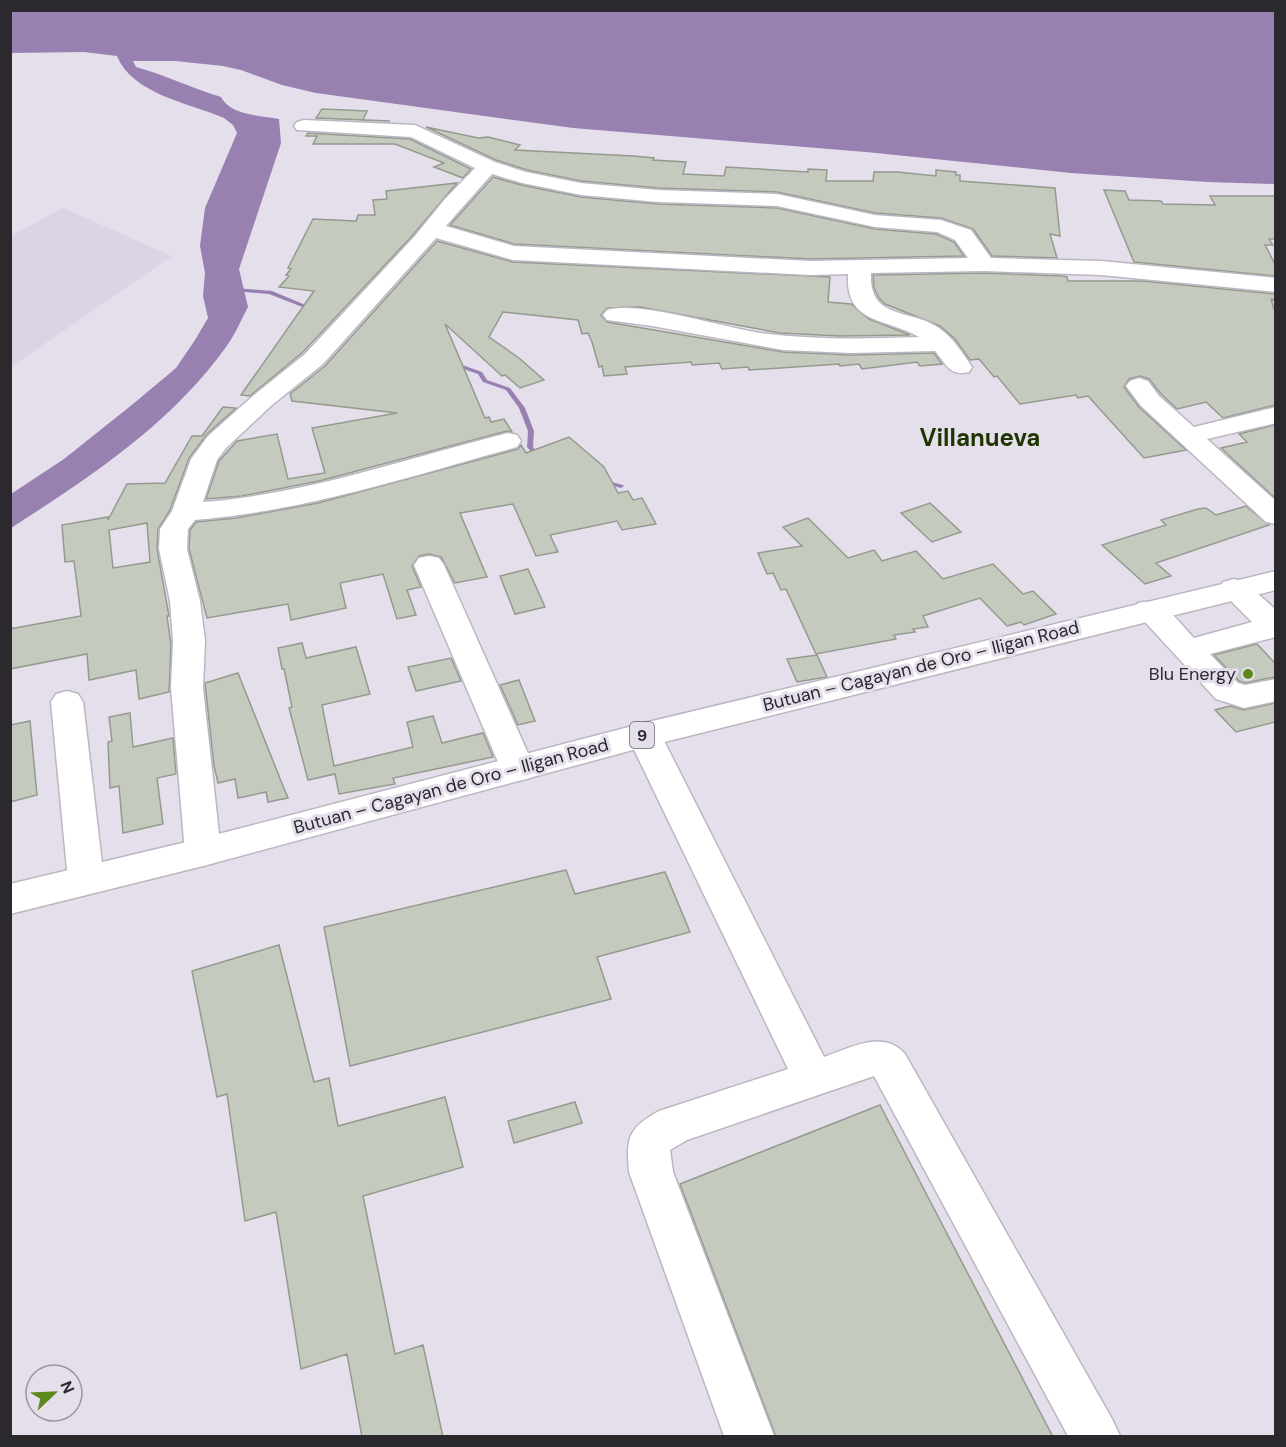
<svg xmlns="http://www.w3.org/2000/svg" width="1286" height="1447" font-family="'DM Sans',sans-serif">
	<rect width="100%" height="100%" fill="#e5dfec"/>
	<path fill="#dcd3e6" d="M63,208L172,256L11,367V236Z"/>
	<path fill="#9881b1" d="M11,10L1275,11V184L1208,182L1071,173L866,152L573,128L316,93L282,85L241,70L223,66L175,61H133L136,67C165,75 192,88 221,97C231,116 260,115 279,119L281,143L239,269L248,307C241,320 235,335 226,347C170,425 90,477 11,528V494L64,459L133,404L176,368L195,340L208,318L203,296L205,273L200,246L205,208L237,133L233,125L224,118C189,103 132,94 117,56L84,52L11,53Z"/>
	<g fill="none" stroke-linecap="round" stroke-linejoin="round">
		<path fill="#9881b1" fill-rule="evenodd" d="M235,288L272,291L315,309L310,310L269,294L233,291V289Z
			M454,362L482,372L487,380L510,388L525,408L534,431L533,447L536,451L542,453V455L532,453L527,447L528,431L519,408L506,390L483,382L478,374L452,365L451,364Z
			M604,480L623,485L624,486L621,488L602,483L601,482Z"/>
	</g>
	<path fill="#c4cabe" stroke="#949a8e" stroke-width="1.5" fill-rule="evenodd" d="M322,109L367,111L363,120L390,121L316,118Z
		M426,127L478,138L488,137L520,145L515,150L633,156L654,158L653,160L686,162L683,174L724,176L726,167L808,172V169L827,170L826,181H873L874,172H898L936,176V170L956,172V175H960V181L1055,188L1060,236L1050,234L1057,258L992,256L973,229L941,218L875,213L777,192L658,188L581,181L527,170L496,160Z
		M308,133L410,139L471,169L463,178L434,167L444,163L395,144H313L317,136H306Z
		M493,177L521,185L581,197L658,204L777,208L875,229L936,234L954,242L964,256L811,259L514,244L450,225Z
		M457,183L412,236L303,352L250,396L241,395L314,291L279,287L289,276L286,275L291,269L288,268L313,219L356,221L358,215H375L373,200L387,199L386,191Z
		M1104,190L1125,191L1129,200L1161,201L1163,204L1215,205L1210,196H1275V239H1269L1273,245H1265L1275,264V276L1134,262Z
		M437,241L513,262L830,277L828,302L851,304L869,319L910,335L840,336L780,333L640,307L607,308L601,315L607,322L783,352L851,355L934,353L942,364L920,366L917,362L862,369L859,364L840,366L839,364L749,370L748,367L722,369L719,363L692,365L691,362L625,367L627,374L604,376L602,366L599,367L592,342L588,333L582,334L578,320L503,312L489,337L519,358L544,380L520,388L505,375L502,376L445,324L485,418L489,417L491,422L504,419L512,432L507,431L319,481L242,496L206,499L219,461L237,441L277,434L288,479L325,473L312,428L397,413L292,401L290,394L325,366Z
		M984,273L1062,276L1067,277L1068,281H1143L1275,294V300L1271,299L1275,312V405L1223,418L1206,402L1177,409L1161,394L1149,379L1140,376L1129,379L1124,387L1139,407L1186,450L1144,458L1088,396L1078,398L1076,395L1020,404L997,376L994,377L979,359L970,360L955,339L940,326L885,304L879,298L874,288L873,275Z
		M223,407L236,408L207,434L189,458L170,510L158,529L157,549L169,616H167L171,645L169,692L139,699L136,670L89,680L87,654L10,669V629L81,616L74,561L65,562L62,525L108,517V520L127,484L165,483L192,436H202ZM147,523L150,562L113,568L109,530Z
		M1275,425V498L1221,448L1247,442L1239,434Z
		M569,437L604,467L618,493L628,491L633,500L642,498L656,524L622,530L617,521L550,535L558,552L536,556L513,504L460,513L487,577L455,583L441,557L429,554L419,556L412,566L421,587L407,590L416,615L397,619L383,574L340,583L346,608L291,620L288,604L207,618L189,549L190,530L196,522L236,518L318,503L518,449L521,445L526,453Z
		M930,503L961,532L932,542L901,513Z
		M1246,506L1269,525L1156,563L1171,576L1145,584L1102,545L1166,525L1161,520L1198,509L1206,508L1216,515Z
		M808,518L848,558L874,550L882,561L916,551L943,579L993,564L1023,594L1033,591L1056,614L1024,625L1021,622L1007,626L980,598L923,616L928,627L913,629L915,632L894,635L896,639L816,654L786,589L781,590L773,573L767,574L758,553L802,546L783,527Z
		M528,569L545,607L515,614L500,576Z
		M302,643L306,658L356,647L370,694L322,705L334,766L413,747L407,722L433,716L442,743L483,733L493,757L393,778L395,784L339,794L335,774L308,780L289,708L292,707L284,669H282L278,648Z
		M1257,644L1275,663V677L1245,683L1239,681L1214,655Z
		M817,655L827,677L797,682L787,659Z
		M451,658L461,681L416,691L408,667Z
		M238,673L281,781L288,798L268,802L266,792L238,798L235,779L218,783L214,766L205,683Z
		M519,680L535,721L518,725L500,685Z
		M1275,703V722L1236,732L1215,710L1230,706L1244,710Z
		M130,713L133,747L173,738L176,774L157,778L163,824L123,833L119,786L110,788L108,742L112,741L109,717Z
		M30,721L37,795L10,802V725Z
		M566,870L575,894L665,872L690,932L597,957L611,999L350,1066L324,927Z
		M279,945L314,1082L329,1078L338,1126L445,1097L463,1167L363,1196L395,1354L423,1345L443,1437H362L347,1354L301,1369L276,1212L245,1221L227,1094L217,1097L192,971Z
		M575,1102L582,1123L514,1143L508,1121Z
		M880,1105L1053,1437H776L680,1184Z"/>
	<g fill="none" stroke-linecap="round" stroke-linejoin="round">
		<g stroke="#bcb6c2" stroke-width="3">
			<path id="minor" d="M304,120L415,125L495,162L526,172L581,183L658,190L777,194L875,215L941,220L971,230L991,258L1101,261L1276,278V292L1101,275L984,271L871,273C869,321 910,308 939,328C953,338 963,353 972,367L969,372C950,377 946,364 935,351L851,353L783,350L652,326L607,320L603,315L607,310C641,301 721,327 760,333C813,340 866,339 919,337C887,318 845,325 848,274L811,275L513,260L436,238L323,364L272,405L226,448L217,460L203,502C308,494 407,458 508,433L517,435L521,441L517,447C411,476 305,511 195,520L188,529L187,549L200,601L205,641L203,688L221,852L216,862L203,866L190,862L185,852L171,688L173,641L170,601L159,549L160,529L172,511L191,459L208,436L254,395L305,354L414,237L445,199L475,168L411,137L297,130L294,126L297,122ZM492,174L522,183L581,195L658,202L777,206L875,227L937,232L955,240L968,258L811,261L514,246L446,226Z
				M1139,378L1148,381L1159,396L1194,427L1276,407V423L1207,439L1276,501V524L1266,522L1141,406L1126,386L1130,381Z
				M429,556L439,558L444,565L535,769L530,778L518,781L506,778L501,769L414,565L419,558Z
				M1234,579L1245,582L1276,610V637L1210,654L1238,683L1245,685L1276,679V701L1244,708L1216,699L1134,610L1138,603C1163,596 1178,622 1194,638L1252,622L1219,589L1223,582Z
				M67,691L78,694L83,702L104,880L99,890L86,894L73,890L68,880L51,702L56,694Z
				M644,723L656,727L661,735L824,1057C851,1048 883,1029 905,1054L1112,1419L1120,1436H1068L874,1076L687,1140L670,1150L673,1172L774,1436H724L629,1172C626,1138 628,1128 659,1111L788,1069L627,735L632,727Z"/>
		</g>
		<g stroke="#bcb6c2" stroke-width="3">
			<path id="highway" d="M1276,571V590L644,747L203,866L10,914V884L203,838L644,723Z"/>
		</g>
		<use href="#minor" fill="#fff" fill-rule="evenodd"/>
		<use href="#highway" fill="#fff" fill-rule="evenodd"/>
	</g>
	<circle fill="#5b891b" stroke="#e5dfec" stroke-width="2" cx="1248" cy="674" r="6"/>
	<g text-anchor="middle" stroke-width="6" stroke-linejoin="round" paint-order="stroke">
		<rect fill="#e5dfec" stroke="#636067" stroke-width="1.5" x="630" y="722" width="24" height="26" rx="4.5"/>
		<g font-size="16" font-weight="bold" fill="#2b292e">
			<text x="642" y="741">9</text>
		</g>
		<g font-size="18" fill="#2b292e" stroke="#e5dfec">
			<text transform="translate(921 666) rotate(-14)" y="6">Butuan – Cagayan de Oro – Iligan Road</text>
			<text transform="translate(451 786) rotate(-15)" y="6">Butuan – Cagayan de Oro – Iligan Road</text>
		</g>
		<g font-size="18" fill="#2b292e" stroke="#e5dfec" text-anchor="end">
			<text x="1236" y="680">Blu Energy</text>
		</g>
		<g font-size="24" font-weight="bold" fill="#1f3501" stroke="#e5dfec">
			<text x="980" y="446">Villanueva</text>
		</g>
	</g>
	<rect width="1286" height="1447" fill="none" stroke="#2b292e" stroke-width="24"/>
	<g transform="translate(54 1393) rotate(67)"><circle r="28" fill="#e5dfec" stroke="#9b96a0" stroke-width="1.5"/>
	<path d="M0-4.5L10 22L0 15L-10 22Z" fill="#5b891b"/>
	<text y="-9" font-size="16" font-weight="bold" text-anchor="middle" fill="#2b292e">N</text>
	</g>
</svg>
